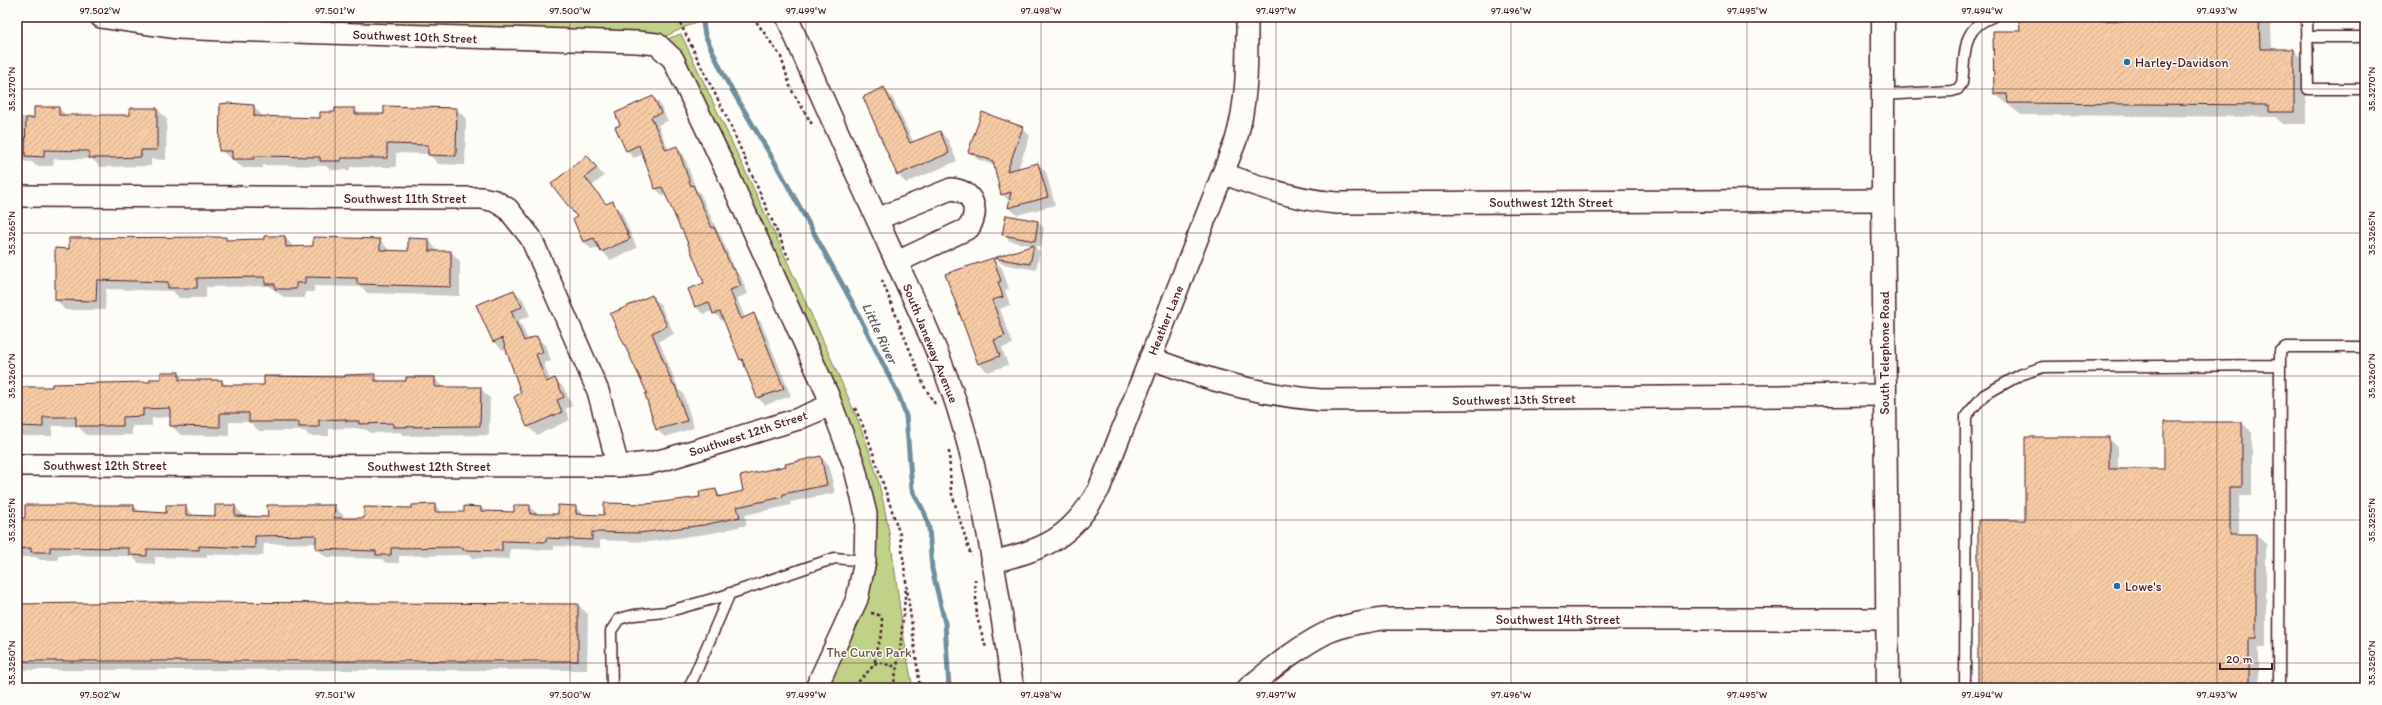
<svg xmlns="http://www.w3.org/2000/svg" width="2382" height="705" font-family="Itim,sans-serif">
	<defs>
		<pattern id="building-hatch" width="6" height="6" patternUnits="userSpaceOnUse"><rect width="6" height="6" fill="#f6cba5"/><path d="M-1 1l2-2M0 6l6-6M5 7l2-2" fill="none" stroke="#d4ae8e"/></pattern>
	</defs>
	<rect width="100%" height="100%" fill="#fdfcf7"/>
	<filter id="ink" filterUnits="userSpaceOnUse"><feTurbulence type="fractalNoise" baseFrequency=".025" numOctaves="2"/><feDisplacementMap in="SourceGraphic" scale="8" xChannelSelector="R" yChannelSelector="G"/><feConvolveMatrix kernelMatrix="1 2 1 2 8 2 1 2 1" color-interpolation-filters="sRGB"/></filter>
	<g filter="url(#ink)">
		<path fill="#bfd287" stroke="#847859" d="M160,17H707L664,37Z
			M681,34C727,132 773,229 817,327C839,378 864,427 878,480C896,549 898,619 913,688H815L845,615L857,550L854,490L844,440L661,41Z"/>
		<path fill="#0003" d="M2135,17H2263L2271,25L2272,50H2294L2306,62V124H2283L2275,117L2021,115L1995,94L2021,32L2134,22Z
			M884,89L892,97L914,143L940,132L948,140L957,161L906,183L898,175L864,97Z
			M653,97L660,104L668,121L658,125L669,150L676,147L684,155L696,189L700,193L718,232L721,236L736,272L741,277L748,294L737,298L745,318L753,315L761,322L791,396L765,405L758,398L745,363L741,359L724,320L722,321L713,311L703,314L696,307L690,290L706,284L685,233L666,195L663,196L656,189L644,154L634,158L627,151L621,125Z
			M241,104L243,106H254L263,117L321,119L354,109L361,115H385L456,109L466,118L465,165L438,164L429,154L396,153V167H350V170H330L326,166L263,165V168H243L220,150L221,105Z
			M35,108H59L66,116H131L157,109L167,119L166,160L151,159V166L100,167L92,159H54L53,166H36L32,162L17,161V117H35Z
			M1022,128L1030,136L1018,169L1038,164L1046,172L1055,205L1017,215L1009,208L1010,202L1002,194L995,166L977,159L969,151Z
			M587,157L604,176L592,186L607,205L613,203L621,211L637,248L610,260L599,247L592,250L584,242L574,219L579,217Z
			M1007,216L1038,222L1044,228L1041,247L1034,246L1040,252L1036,270L1002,264L996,258L1034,246L1010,241L1003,235Z
			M285,237L294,247H314L380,240L390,251L409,252L429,240L438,252H451L460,261V296L367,293L362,287L314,286V292H305V298H285L269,286L206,287V298H179L173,291L106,289L105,310H65L56,300V249L226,238L229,241L265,240Z
			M993,259L1002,268L1009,289L1005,290L1010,305L1000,309L1013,344L1002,348L1008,365L988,372L979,364L946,275Z
			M514,291L523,299L530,316L519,320L528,340L537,337L546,346L551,361L544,363L550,381L555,379L564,388L572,406L565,409L570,420L537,435L528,427L515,397L522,394L507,349L503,350L494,342Z
			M652,297L660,304L674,334L659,341L679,390L683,393L694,428L665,437L657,430L648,394Z
			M178,373L187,381H222L227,386H265L375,375L381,382L434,378L444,388H480L490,398L489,435L404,436L400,432L370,433L367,430L354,428L329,429V436H309L305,431H259L250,422H229V436L181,435L171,426V417L152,418V426H132V435H86L78,426H52V436H17V386L53,388L151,383Z
			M2242,423L2252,432V496H2239V535H2256L2266,544V647H2259V688H1979L2026,521L2108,438L2118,447V470H2165Z
			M821,457L829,466L835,493L790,502L791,505L745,515L747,525L713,533L648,542L600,540V548L554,546V550L510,549V559L472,558L469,555L399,556V563H386L382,559L326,557L317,549V543L264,544L263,556L207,554V558L155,557V564L139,563L131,556L58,555V560H40L36,557H17V519L134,506L141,513L167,514L185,506L194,516L216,517L235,506L243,515V518H269L334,506L343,515V519H365L435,505L442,513H465L481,508L485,512L515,513L530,506L538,515H559L575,507L584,515L605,516L647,505L701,498L716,490L722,497L745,491Z
			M474,603L578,605L588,614L587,670H17V604Z"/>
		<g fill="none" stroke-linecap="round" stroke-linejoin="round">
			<path stroke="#708f9c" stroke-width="5" d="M702,17L705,35L725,78L777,166L853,304L899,396L906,416L912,489L925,514L929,528L932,569L945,623L949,688"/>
		</g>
		<path fill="url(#building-hatch)" stroke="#4a1f2b" d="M2134,17H2259L2260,49H2294V112H2269V105L2008,103L2007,94H1994L1993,31H2020L2019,19L2133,21Z
			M884,87L910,143L940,131L949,153L897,175L863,97Z
			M653,96L661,113L651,117L666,150L677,146L691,186L693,185L712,228L714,227L732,269L734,268L741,286L730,290L741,319L754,313L784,389L757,398L742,359L740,360L720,312L713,314L709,302L695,307L688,289L704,283L682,229L681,230L662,187L655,189L639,145L626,151L615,127L620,125L615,113Z
			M228,103L254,105V116L320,118V112H335V108H355V114H384V106L457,108L456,156L428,155V145L387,144V158H341V161H320V157L254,156V159H232V151H219L220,104Z
			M34,107H59V115H130V108H157V150H141V157L111,158H89V151L44,150V157L25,156L26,118H34Z
			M982,112L1023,127L1007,171L1038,163L1048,197L1008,208L1011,192L1001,195L993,161L968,152Z
			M587,155L597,168L585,177L606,204L613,201L630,239L601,252L594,238L583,242L573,219L577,217L551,184Z
			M1006,215L1038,221L1035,241L1002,235Z
			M264,236H285L286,247L313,246V237L380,239V250L408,251V238L429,239V251H451V287L357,284V278L305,277V283H296V289H275V284H265V277L197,278V288H168V282L97,280L96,301L55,300V248L69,249V238L226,237V240L264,239Z
			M1034,245L1030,264L994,258Z
			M993,258L1001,281L998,282L1003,297L992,300L1005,336L994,340L1000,356L978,364L945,274Z
			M514,290L522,307L511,311L524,341L537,336L543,352L536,354L546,382L555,378L564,397L557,400L562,412L527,427L514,397L521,393L502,338L493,342L476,305Z
			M652,295L667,326L652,333L673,385H675L687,421L656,430L645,394L647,393L610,314Z
			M161,372H179V380H222V385H264V376L345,377V375L375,374V381H406V377H435V387H481L480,426L393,427V423L359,424V421H346V419L319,420V427H299V422H249V413H220V427L170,426V408L143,409V416L123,417V426H76V417H43V427L17,426V387H52V384L150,382V379H161Z
			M2164,422H2242V487H2230V534H2256V638H2249V688H1978V520H2025V437H2109V469H2164Z
			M821,456L827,485L783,494V497L737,507L740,517L704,525L639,533L592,532V540L546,538V542L502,541V551L463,550V547L391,548V555H376V551L316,549V535L255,536V548L199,546V550L147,549V556L129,555V548L50,547V552H31V548L17,549V518H25V505H134V511L166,513V505H186V515L215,516V505H235V516L268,517L267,505H335L334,518H364V507L412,508V505L435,504V512H464V506L481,507V511L514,512V505H530V514H558V505L576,506V514L604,515V503L647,504L700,497L699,492L716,489L718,497L743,491L740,476L786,466L785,464Z
			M167,602L578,604V661H17V604Z"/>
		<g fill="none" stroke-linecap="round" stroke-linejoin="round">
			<g stroke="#4a1f2b" stroke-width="13">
				<path id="service" d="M2307,17L2308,89H2365
					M2307,37H2365
					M1883,95L1952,91L1958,89L1962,83C1966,54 1960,29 1992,17
					M612,688L611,631L619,619L634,615L666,612L723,596L835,558L865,561
					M689,688L730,593
					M1965,688L1966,416L1984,395L2020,375L2043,367L2280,365
					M2279,688L2280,351L2286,347H2365"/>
			</g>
			<g stroke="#4a1f2b" stroke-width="24">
				<path id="minor" d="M101,17L178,28L223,30L637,42L657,44L673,59L726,170L827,393L854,465L866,514L865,561L857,599L816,688
					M787,17C820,94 855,170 889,246C912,295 935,343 953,394C985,488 997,590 1013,688
					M1223,173C1260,188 1297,200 1337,203L1883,200
					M17,196L458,198H482L495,201L508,209L531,238L598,391L618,466
					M877,219L951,189C973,191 980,209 969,228L897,262
					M1150,358C1206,380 1261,395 1321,400L1884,395
					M17,465L618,466L650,463L670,458L798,419L831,405
					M992,562C1045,549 1071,539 1099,489L1236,140C1248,99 1247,59 1247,17
					M1248,688C1273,668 1298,647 1326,633C1343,625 1364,622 1383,619H1887"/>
			</g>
			<g stroke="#4a1f2b" stroke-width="25">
				<path id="secondary" d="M1883,17V200L1888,688"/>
			</g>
			<path stroke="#4a1f2b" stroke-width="2.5" stroke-dasharray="3 3" stroke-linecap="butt" d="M679,17L681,25L727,118L789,259
				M753,17L781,57L791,89L813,126
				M882,280L924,386L935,404
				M855,408L867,435L900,535L920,688
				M949,451L951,491L971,556
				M975,579L977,617L986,648
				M871,613C891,614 880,637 877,648C876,653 876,658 874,664
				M859,688V681L877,662L897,667
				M893,688L900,651L906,586"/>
			<use href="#service" stroke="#fdfcf7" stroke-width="10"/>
			<use href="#minor" stroke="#fdfcf7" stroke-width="21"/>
			<use href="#secondary" stroke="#fdfcf7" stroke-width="22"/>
		</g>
	</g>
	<path fill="none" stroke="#4a1f2b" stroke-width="1" stroke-opacity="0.45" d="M100,17V688M335,17V688M570,17V688M806,17V688M1041,17V688M1276,17V688M1511,17V688M1747,17V688M1982,17V688M2217,17V688M17,89H2365M17,233H2365M17,376H2365M17,520H2365M17,663H2365"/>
	<g fill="#1f6fb2" stroke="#fdfcf7" stroke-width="1.5">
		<circle cx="2127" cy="62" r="4"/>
		<circle cx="2117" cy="586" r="4"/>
	</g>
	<g text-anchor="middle" stroke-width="3" stroke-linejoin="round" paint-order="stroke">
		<g font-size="13" fill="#4a1f2b" stroke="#fdfcf7">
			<text transform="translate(415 36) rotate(2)" y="5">Southwest 10th Street</text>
			<text x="405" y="203">Southwest 11th Street</text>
			<text x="1551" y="207">Southwest 12th Street</text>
			<text transform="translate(1165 320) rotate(-68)" y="5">Heather Lane</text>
			<text transform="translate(931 343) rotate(68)" y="5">South Janeway Avenue</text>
			<text transform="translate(1884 353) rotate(-90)" y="5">South Telephone Road</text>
			<text transform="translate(1514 399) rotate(-1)" y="5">Southwest 13th Street</text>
			<text transform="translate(748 433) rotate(-18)" y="5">Southwest 12th Street</text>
			<text x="105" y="470">Southwest 12th Street</text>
			<text x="429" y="471">Southwest 12th Street</text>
			<text x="1558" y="624">Southwest 14th Street</text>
		</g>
		<g font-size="13" fill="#4a1f2b" stroke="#fdfcf7" text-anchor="start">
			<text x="2135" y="67">Harley-Davidson</text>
			<text x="2125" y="591">Lowe's</text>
		</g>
		<g font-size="13" fill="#6d5547" stroke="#fdfcf7">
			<text x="869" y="657">The Curve Park</text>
		</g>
		<g font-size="14" font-style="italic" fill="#5d5763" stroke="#fdfcf7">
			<text transform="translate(880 333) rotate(65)" y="5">Little River</text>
		</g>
	</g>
	<rect width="2382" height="705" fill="none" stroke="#fdfcf7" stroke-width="44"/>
	<path d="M2220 663v6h52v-6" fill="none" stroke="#4a1f2b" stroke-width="2"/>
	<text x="2226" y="663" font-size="12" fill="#4a1f2b" stroke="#fdfcf7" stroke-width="3" paint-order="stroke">20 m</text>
	<rect x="22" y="22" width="2338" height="661" fill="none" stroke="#4a1f2b" stroke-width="1.5"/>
	<g font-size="10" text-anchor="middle" fill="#4a1f2b">
		<text x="100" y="14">97.502°W</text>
		<text x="335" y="14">97.501°W</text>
		<text x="570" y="14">97.500°W</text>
		<text x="806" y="14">97.499°W</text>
		<text x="1041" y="14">97.498°W</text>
		<text x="1276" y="14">97.497°W</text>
		<text x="1511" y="14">97.496°W</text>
		<text x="1747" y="14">97.495°W</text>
		<text x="1982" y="14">97.494°W</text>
		<text x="2217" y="14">97.493°W</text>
		<text transform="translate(11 89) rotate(-90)" y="4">35.3270°N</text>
		<text transform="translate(2371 89) rotate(-90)" y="4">35.3270°N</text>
		<text transform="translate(11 233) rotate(-90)" y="4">35.3265°N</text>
		<text transform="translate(2371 233) rotate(-90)" y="4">35.3265°N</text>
		<text transform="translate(11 376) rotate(-90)" y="4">35.3260°N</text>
		<text transform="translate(2371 376) rotate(-90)" y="4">35.3260°N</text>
		<text transform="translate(11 520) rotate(-90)" y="4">35.3255°N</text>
		<text transform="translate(2371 520) rotate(-90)" y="4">35.3255°N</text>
		<text transform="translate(11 663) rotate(-90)" y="4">35.3250°N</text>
		<text transform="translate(2371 663) rotate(-90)" y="4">35.3250°N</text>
		<text x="100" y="698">97.502°W</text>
		<text x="335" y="698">97.501°W</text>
		<text x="570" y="698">97.500°W</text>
		<text x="806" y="698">97.499°W</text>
		<text x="1041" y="698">97.498°W</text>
		<text x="1276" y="698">97.497°W</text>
		<text x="1511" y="698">97.496°W</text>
		<text x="1747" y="698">97.495°W</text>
		<text x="1982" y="698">97.494°W</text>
		<text x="2217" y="698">97.493°W</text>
	</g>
</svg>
